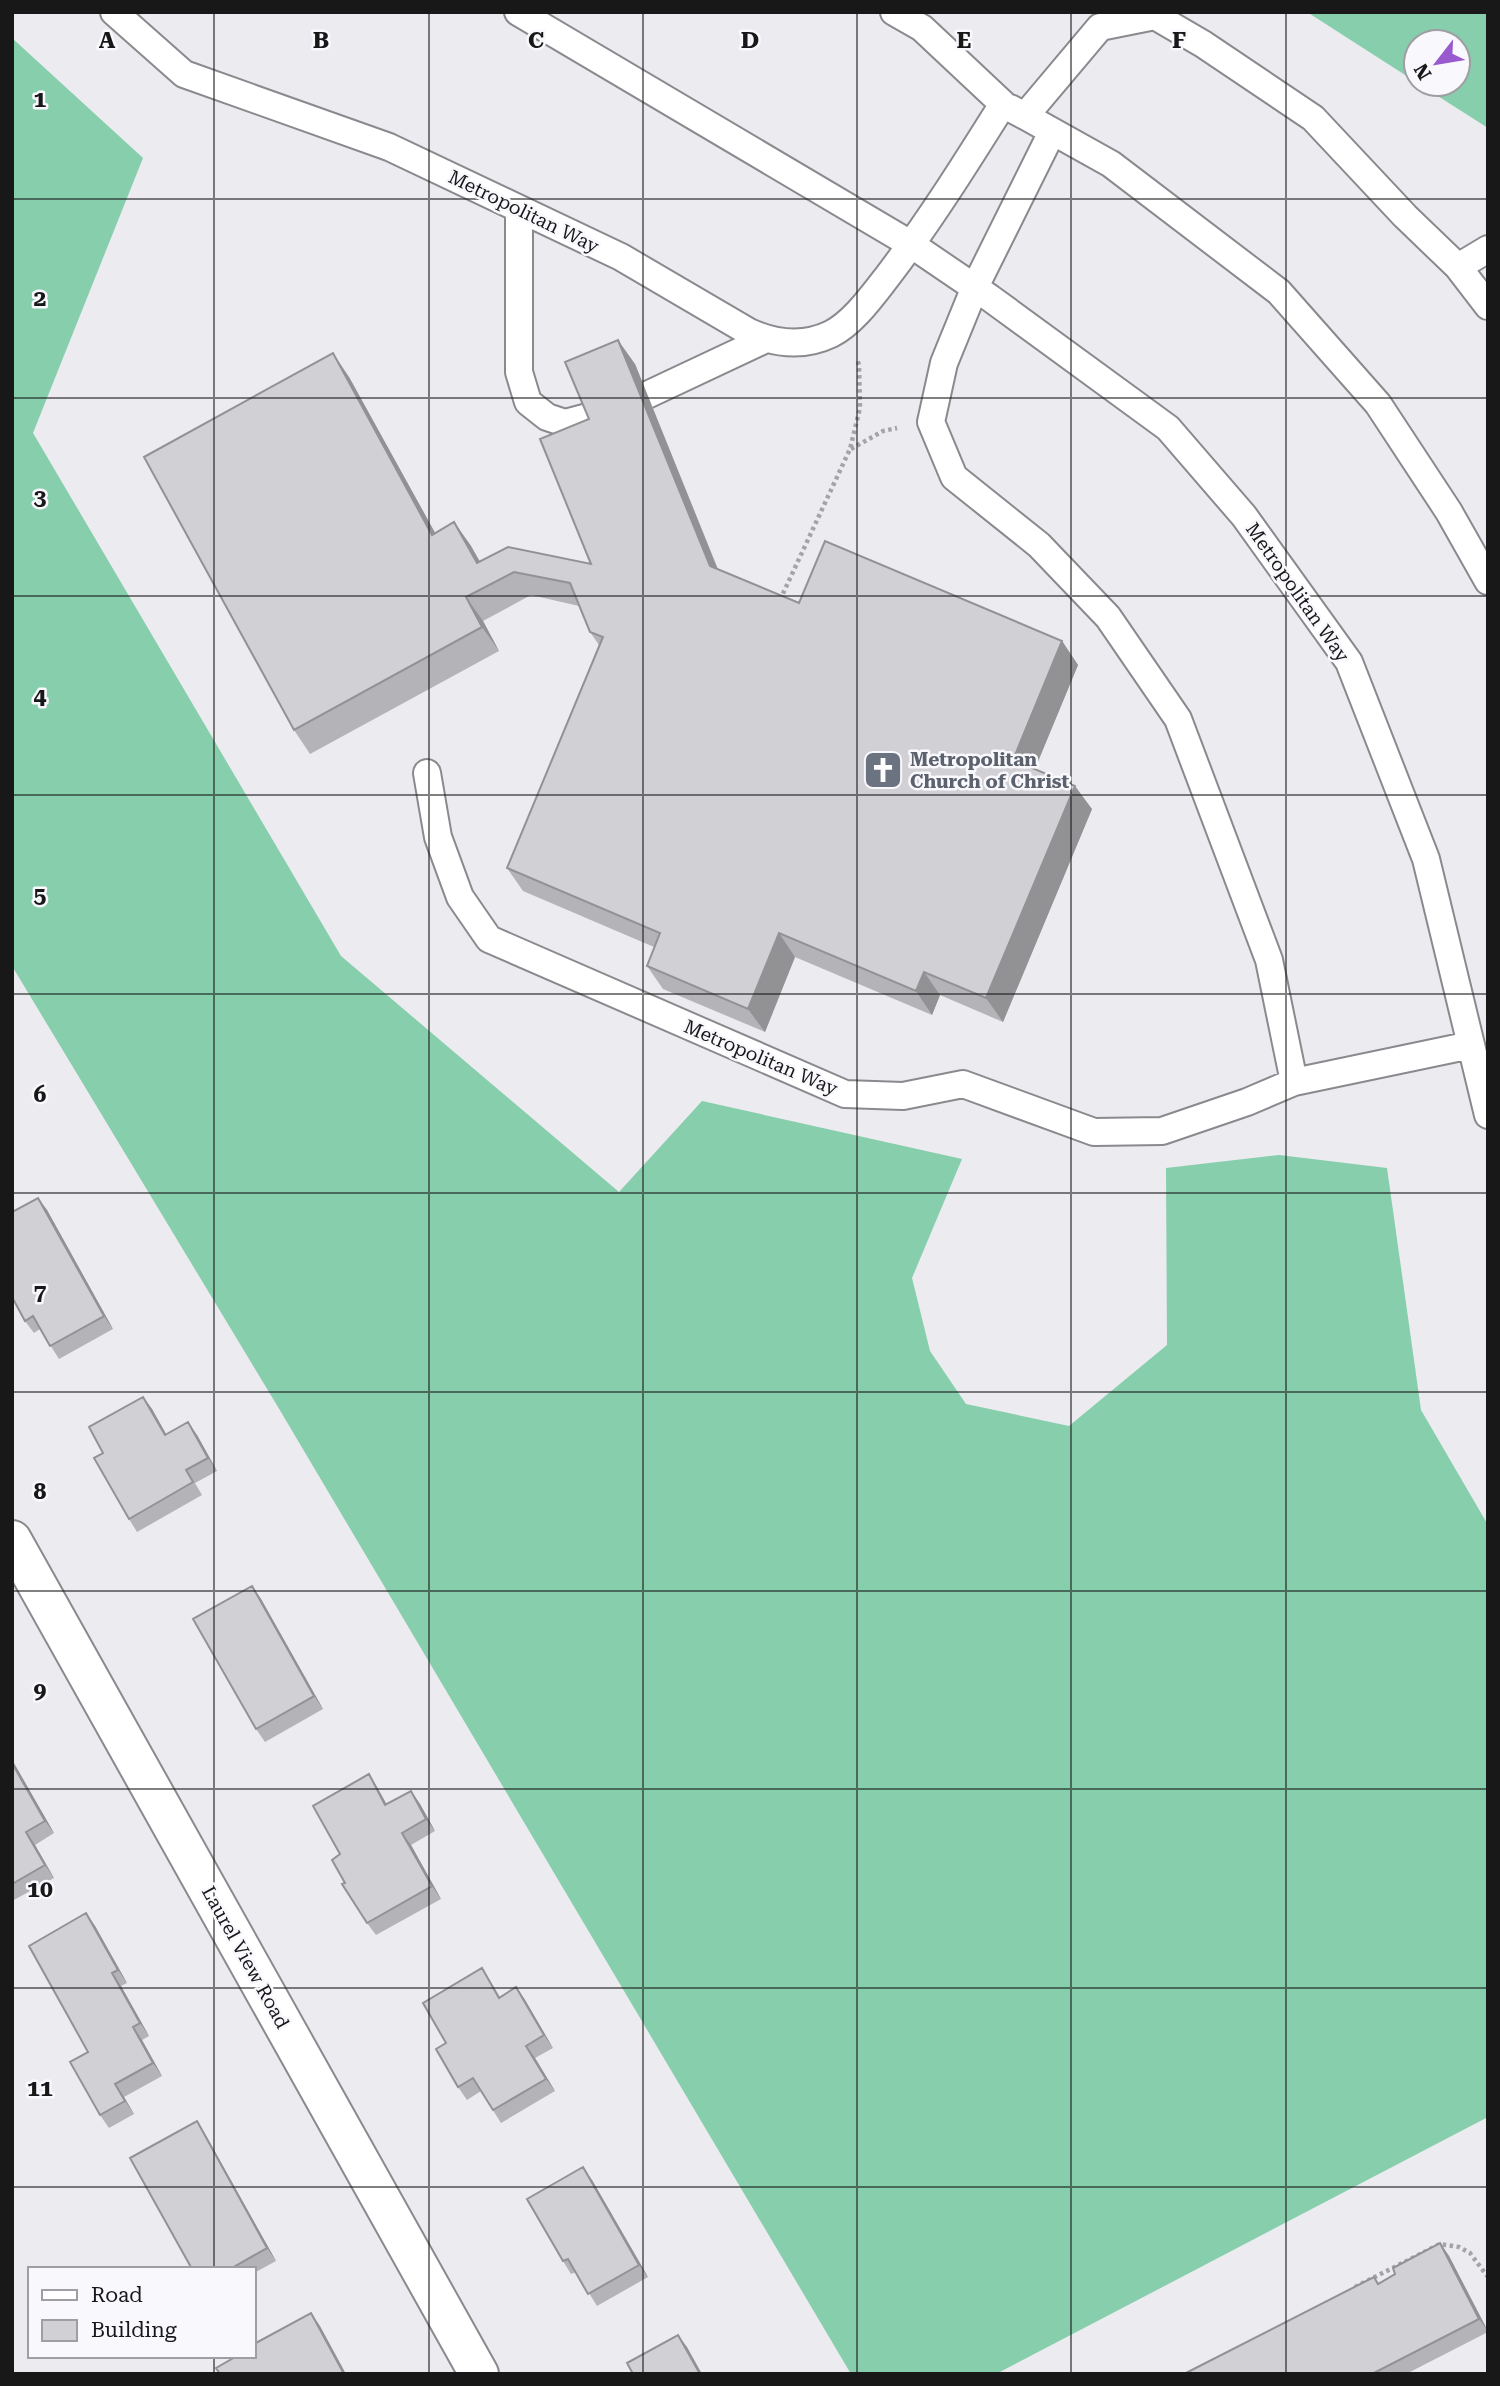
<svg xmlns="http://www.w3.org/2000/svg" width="1500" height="2386" font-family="'Roboto Serif',serif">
	<rect width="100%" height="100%" fill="#ecebf0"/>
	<path fill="#86ceac" d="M1307,12H1488V128L1419,84H1458V42H1416V82Z
		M12,38L143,158L33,433L341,956L619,1192L702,1101L962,1159L912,1278L930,1351L966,1404L1069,1426L1167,1345L1166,1168L1279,1155L1387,1168L1421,1410L1488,1525V2117L996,2374H851L278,1407L12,966Z"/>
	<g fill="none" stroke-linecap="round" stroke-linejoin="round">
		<g stroke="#8a898e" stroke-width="30">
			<path id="service" d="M114,12L184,74L389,147L621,257L749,332C776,344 804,347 831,334C853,323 872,296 887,277C929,222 966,163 1003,104L922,28L894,12
				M518,12L912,245L990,298L1168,428L1244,516L1349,662L1426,859L1488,1115
				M1010,108L1025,116L1100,27L1155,16L1203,44L1313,118L1405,216L1458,267L1488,249
				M1025,116L1111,164L1279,292L1378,404L1449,512L1488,581
				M1052,132L975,287L944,363L931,422L954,477L1039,545L1108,617L1178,719L1269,960L1294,1082L1471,1045
				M519,209V372L528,402L547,417L565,423L595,415
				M1458,267L1488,306
				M647,395L766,339
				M427,773L438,837L460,897L489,939L845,1094L903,1096L963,1084L1094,1132L1162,1131L1247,1102L1294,1082"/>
		</g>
		<g stroke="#8a898e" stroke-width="42">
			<path id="minor" d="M12,1540L479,2374"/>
		</g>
		<path stroke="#a4a3a7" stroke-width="4.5" stroke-dasharray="3.5 3.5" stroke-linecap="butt" d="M851,449L883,431L897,428
			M780,600L850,449L860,408L859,365L857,359
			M1355,2287L1440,2244L1459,2247L1470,2253L1488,2277"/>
		<use href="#service" stroke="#fff" stroke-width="26"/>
		<use href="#minor" stroke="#fff" stroke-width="38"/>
	</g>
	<path fill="#b4b3b7" d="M635,364L718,569L799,603L1062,641L1078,665L1035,769L1092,809L1003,1022L940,995L932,1015L795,957L765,1032L663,989L647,966L654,947L523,891L507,868L599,645L590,632L579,606L531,595L483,621L499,651L310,754L294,730L349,377L435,533L454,522L471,546L480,562L591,564L589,419Z
		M38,1198L47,1210L113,1329L59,1359L40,1329L34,1333L25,1321Z
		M143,1397L152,1409L166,1435H197L217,1471L195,1483L202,1495L137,1532L129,1519L103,1453Z
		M252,1586L261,1599L323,1709L265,1742L256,1729Z
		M12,1761L54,1833L35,1845L54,1878L12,1901Z
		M369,1774L377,1787L387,1805L411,1791L420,1804L435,1831L411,1845L441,1899L376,1935L367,1923L345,1883L340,1854Z
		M86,1913L95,1926L127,1983L121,1986L149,2036L142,2040L162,2076L124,2097L134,2114L109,2128L100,2115Z
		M490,1981L500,1997L516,1987L525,2000L553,2048L535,2058L555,2091L501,2123L481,2091L467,2100L458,2087L446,2043Z
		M197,2121L205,2134L276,2261L254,2273V2269H192Z
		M592,2180L648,2277L597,2306L576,2272L571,2274L563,2261Z
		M1440,2243L1449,2256L1488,2332L1406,2374H1184L1379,2283L1395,2274Z"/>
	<path fill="#929295" d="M618,340L635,364L726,590L710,566Z
		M333,353L349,377L449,558L432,535Z
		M454,522L471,546L494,587L477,563Z
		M466,597L483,621L499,651L482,627Z
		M1062,641L1078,665L1029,783L1013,760Z
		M1075,786L1092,809L1003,1022L986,998Z
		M779,933L795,957L765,1032L748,1009Z
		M924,972L940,995L932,1015L916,991Z
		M38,1198L47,1210L113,1329L104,1316Z
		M143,1397L152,1409L174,1448L165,1435Z
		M188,1422L197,1435L217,1471L208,1458Z
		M252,1586L261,1599L323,1709L314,1696Z
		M12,1761L14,1763L54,1833L45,1821L12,1763Z
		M369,1774L377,1787L394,1818L385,1805Z
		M411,1791L420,1804L435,1831L426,1819Z
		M26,1832L35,1845L54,1878L45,1865Z
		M402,1833L411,1845L441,1899L432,1886Z
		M86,1913L95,1926L127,1983L118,1970Z
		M112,1973L121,1986L149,2036L140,2023Z
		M516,1987L525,2000L553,2048L544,2035Z
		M133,2027L142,2040L162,2076L153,2063Z
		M526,2046L535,2058L555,2091L546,2079Z
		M115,2084L124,2097L134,2114L125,2101Z
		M197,2121L205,2134L276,2261L267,2248Z
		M583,2167L592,2180L648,2277L639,2265Z
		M1440,2243L1449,2256L1488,2331L1479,2319Z
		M311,2313L320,2326L346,2374H344Z
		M678,2335L687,2347L702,2374H700Z"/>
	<path fill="#d1d0d5" stroke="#929295" stroke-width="2" d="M618,340L710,566L799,603L825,541L1062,641L1013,760L1075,786L986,998L924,972L916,991L779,933L748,1009L647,966L660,933L507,868L603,637L590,632L570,583L514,572L466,597L482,627L294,730L144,457L333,353L432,535L454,522L477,563L508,547L591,564L540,439L589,419L565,362Z
		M38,1198L104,1316L50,1346L33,1316L25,1321L12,1297V1212Z
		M143,1397L165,1435L188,1422L208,1458L186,1470L193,1482L129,1519L94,1458L103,1453L89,1427Z
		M252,1586L314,1696L256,1729L193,1619Z
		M12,1763L45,1821L26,1832L45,1865L12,1884Z
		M369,1774L385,1805L411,1791L426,1819L402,1833L432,1886L367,1923L342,1884L345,1883L332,1860L340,1854L313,1806Z
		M86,1913L118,1970L112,1973L140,2023L133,2027L153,2063L115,2084L125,2101L100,2115L70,2062L88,2052L29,1946Z
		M482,1968L499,1998L516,1987L544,2035L526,2046L546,2079L493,2110L473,2078L458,2087L436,2049L446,2043L423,2003Z
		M197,2121L267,2248L230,2269H192L130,2158Z
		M583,2167L639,2265L588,2294L568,2259L563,2261L527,2199Z
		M1440,2243L1479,2319L1372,2374H1184L1374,2277L1378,2284L1395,2274L1393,2268Z
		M311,2313L344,2374H220L216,2368L237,2356H254V2344Z
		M678,2335L700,2374H633L627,2363Z"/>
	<path fill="none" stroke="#181819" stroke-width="2" stroke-opacity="0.55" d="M214,12V2269M429,12V2374M643,12V2374M857,12V2374M1071,12V2374M1286,12V2374M12,199H1488M12,398H1488M12,596H1488M12,795H1488M12,994H1488M12,1193H1488M12,1392H1488M12,1591H1488M12,1789H1488M12,1988H1488M12,2187H1488M214,2356V2374"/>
	<defs>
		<g id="church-square" transform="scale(2.0125)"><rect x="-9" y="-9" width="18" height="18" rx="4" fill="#6b7280" stroke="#f9f8fd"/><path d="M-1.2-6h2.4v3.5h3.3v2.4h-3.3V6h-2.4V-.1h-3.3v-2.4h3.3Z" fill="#fff"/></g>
	</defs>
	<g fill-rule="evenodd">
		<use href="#church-square" x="883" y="770"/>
	</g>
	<g text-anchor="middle" stroke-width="5" stroke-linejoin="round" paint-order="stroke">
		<g font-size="19" fill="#181819" stroke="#f9f8fd">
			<text transform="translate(524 211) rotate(26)" y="7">Metropolitan Way</text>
			<text transform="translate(1298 592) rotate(55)" y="7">Metropolitan Way</text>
			<text transform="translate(761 1057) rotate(23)" y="7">Metropolitan Way</text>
			<text transform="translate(246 1957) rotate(61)" y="7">Laurel View Road</text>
		</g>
		<g font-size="19" font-weight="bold" fill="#5b616d" stroke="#f9f8fd" text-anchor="start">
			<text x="910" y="766">Metropolitan<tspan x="910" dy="22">Church of Christ</tspan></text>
		</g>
	</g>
	<g font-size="23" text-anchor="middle" font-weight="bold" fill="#181819" stroke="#f9f8fd" stroke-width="5" stroke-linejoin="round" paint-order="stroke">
		<text x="107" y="48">A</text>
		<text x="321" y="48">B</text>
		<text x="536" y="48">C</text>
		<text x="750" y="48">D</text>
		<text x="964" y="48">E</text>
		<text x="1179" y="48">F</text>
		<text x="40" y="107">1</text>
		<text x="40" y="306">2</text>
		<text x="40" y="505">3</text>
		<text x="40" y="704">4</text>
		<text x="40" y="903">5</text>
		<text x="40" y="1102">6</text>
		<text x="40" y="1300">7</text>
		<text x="40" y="1499">8</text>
		<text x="40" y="1698">9</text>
		<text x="40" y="1897">10</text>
		<text x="40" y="2096">11</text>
	</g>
	<rect width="1500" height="2386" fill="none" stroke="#181819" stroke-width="28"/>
	<rect x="28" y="2267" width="228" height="91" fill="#f9f8fd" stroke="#9f9ea2" stroke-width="2"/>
	<rect x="42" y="2290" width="35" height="10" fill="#ffffff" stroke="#9f9ea2" stroke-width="2"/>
	<text x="91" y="2302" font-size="21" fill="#181819">Road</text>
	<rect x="42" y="2320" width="35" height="21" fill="#d1d0d5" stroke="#9f9ea2" stroke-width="2"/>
	<text x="91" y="2337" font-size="21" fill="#181819">Building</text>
	<g transform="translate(1437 63) rotate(239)"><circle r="33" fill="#f9f8fd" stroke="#9f9ea2" stroke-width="2"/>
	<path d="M0-5L12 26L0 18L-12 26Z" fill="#9959cf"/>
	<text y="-10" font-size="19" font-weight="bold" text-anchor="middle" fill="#181819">N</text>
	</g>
</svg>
